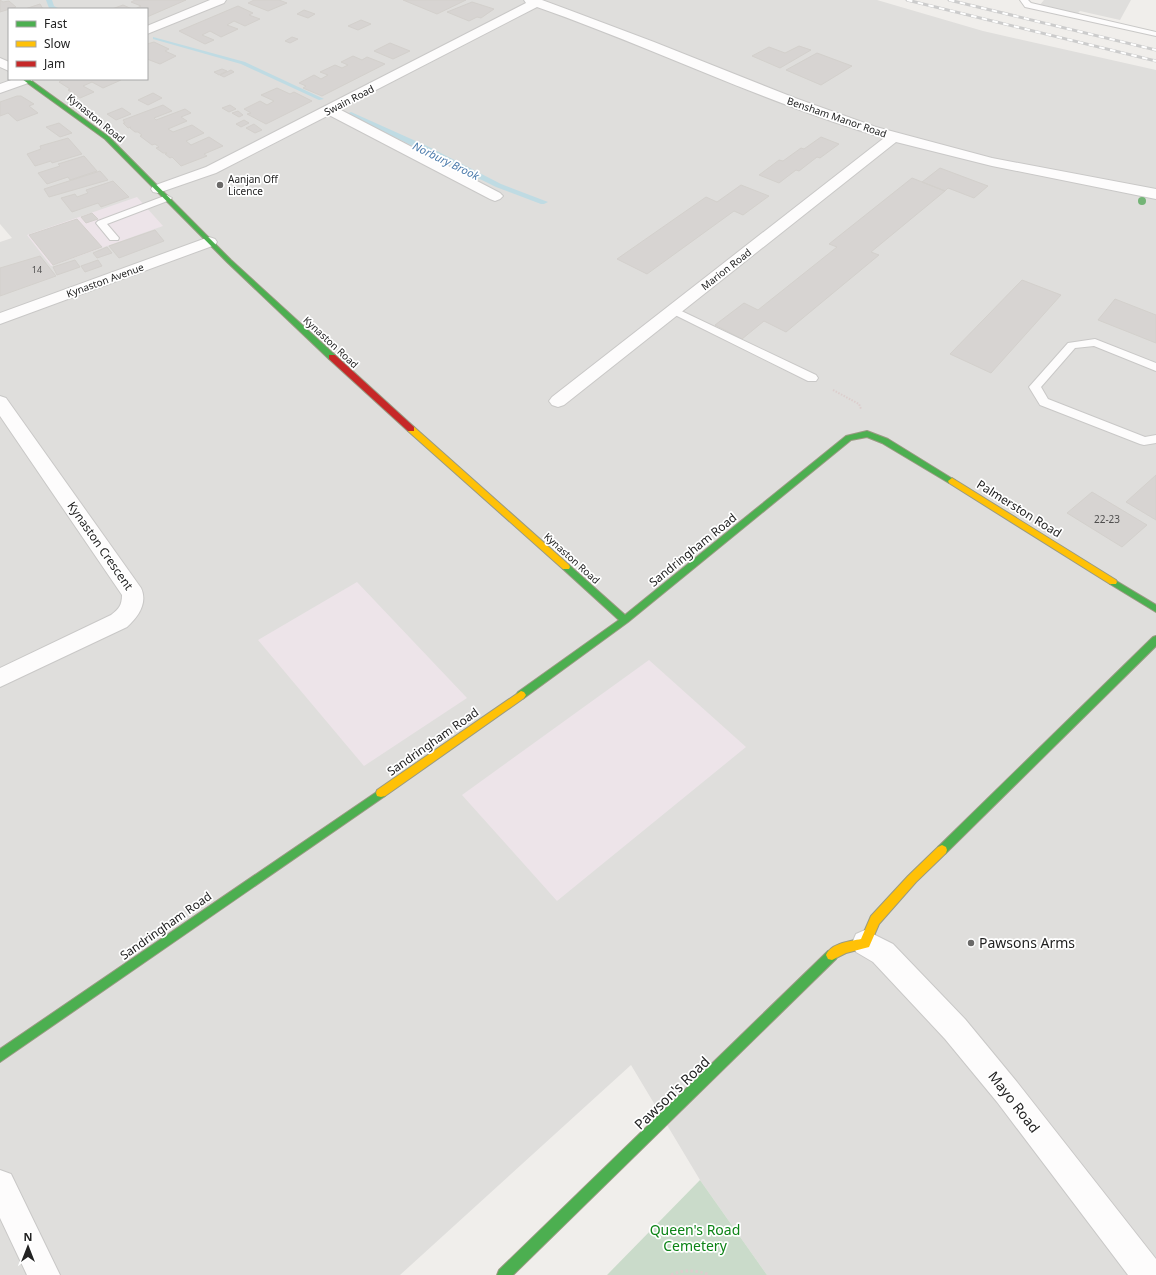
<svg xmlns="http://www.w3.org/2000/svg" width="1156" height="1275" font-family="'Noto Sans',sans-serif">
	<rect width="100%" height="100%" fill="#f0eeeb"/>
	<path fill="#dfdedc" fill-rule="evenodd" d="M0,0H877L983,31L1156,70V1275H767L700,1180L631,1065L400,1275H0V242L12,238L0,224ZM9,9H147V79H9Z
		M1044,0H1131L1120,20L1080,11L1077,14L1039,6Z"/>
	<path fill="#ede4e9" d="M137,197L163,226L51,266L27,235Z
		M357,582L467,698L364,766L258,640Z
		M649,660L746,747L557,901L462,795Z"/>
	<path fill="#cadbca" d="M700,1180L767,1275H607Z"/>
	<g fill="none" stroke-linecap="round" stroke-linejoin="round">
		<path fill="#bfdbe3" fill-rule="evenodd" d="M46,0H52L54,6L60,9L49,8Z
			M153,37L245,62L324,99L319,100L241,64L153,39Z
			M351,112L429,147L501,184L548,202L544,204H541L496,187L423,151L349,115V113Z"/>
	</g>
	<path fill="#d7d4d2" stroke="#d3d0cc" d="M0,0L3,2L9,1L16,7L0,12Z
		M135,0H186L147,17V9H135L141,6L131,2Z
		M254,0H279L287,3L268,11L248,3Z
		M403,0H466L437,14Z
		M472,2L494,9L481,18L477,17L469,21L447,12Z
		M40,4L43,9H25Z
		M123,5L132,9H112Z
		M238,6L253,13L249,15L260,19L245,26L234,21L227,25L238,29L221,37L210,31L202,35L214,40L205,44L179,31Z
		M304,10L315,14L308,18L297,14Z
		M361,20L371,24L358,30L348,26Z
		M292,37L298,39L290,43L285,41Z
		M154,42L169,49L165,51L176,56L160,64L147,59V44Z
		M390,43L410,51L393,59L374,51Z
		M799,46L811,50L780,68L752,56L769,47L785,53Z
		M817,53L852,66L821,85L786,70Z
		M353,56L362,60L367,57L385,64L322,96L303,88L306,86L299,83L314,75L321,79L328,75L320,72L335,65L342,68L348,65L341,62Z
		M222,69L227,71L219,75L214,72Z
		M231,70L234,72L224,77L220,75Z
		M64,79H119L121,80L103,88L92,82L83,86L94,92L80,98L68,90L70,89L59,82Z
		M277,88L290,94L294,92L312,101L266,124L247,114L251,113L244,109L260,101L267,105L274,101L261,95Z
		M153,93L162,98L148,105L138,100Z
		M17,96H21L34,104L29,106L38,113L17,121L8,113L0,116V102Z
		M163,105L172,111L154,118L156,120L185,109L191,113L181,117L187,121L168,129L173,132L192,125L204,133L186,141L191,145L209,137L223,146L204,154L207,156L181,166L172,157L170,158L165,154L167,153H163L156,148L159,147L155,144L152,145L140,136L142,135L138,132H135L130,128L131,127L128,128L123,123H125L123,120Z
		M230,105L236,109L229,112L222,108Z
		M122,108L131,114L116,120L107,114Z
		M238,111L243,115L239,117L232,113Z
		M244,120L249,123L241,127L236,124Z
		M59,123L72,133L60,137L46,127Z
		M254,124L262,130L255,133L246,128Z
		M821,137L839,144L820,158L817,157L799,171L796,170L779,183L759,175L779,160L783,161L801,148L804,149Z
		M68,138L82,154L52,163L51,161L35,166L27,154L41,149L40,146Z
		M84,156L97,171L70,180L68,177L47,184L38,173L60,166L58,164Z
		M940,168L988,186L974,198L948,188L945,191L922,182Z
		M100,171L108,180L49,197L44,189Z
		M912,178L945,191L871,252L879,255L786,332L764,321L742,339L715,325L744,303L758,310L837,247L829,244Z
		M113,181L129,197L101,207L98,203L72,212L61,198L75,194L77,197L88,193L86,190Z
		M741,185L769,196L743,215L734,211L647,274L617,259L706,197L717,202Z
		M92,213L98,219L86,223L81,217Z
		M77,219L102,247L53,265L29,235Z
		M155,230L164,241L119,258L109,246Z
		M107,247L112,253L97,258L93,253Z
		M40,256L56,276L0,296V268Z
		M75,260L80,267L57,275L53,267Z
		M98,260L102,266L85,272L81,266Z
		M1022,280L1061,295L991,373L950,354Z
		M1115,299L1156,315V343L1098,320Z
		M1156,475V520L1126,502Z
		M1092,492L1147,525L1122,547L1067,513Z"/>
	<g fill="none" stroke-linecap="round" stroke-linejoin="round">
		<g stroke="#c9c8c7" stroke-width="2">
			<path id="lane" d="M1020,0H1028L1031,3L1156,32V36L1025,7Z
				M167,195L172,198L170,200L107,224L119,238L118,240H110L96,223L98,221Z
				M673,307L816,375L818,378L816,381H808L669,312L668,310L669,308Z
				M1095,339L1156,363V371L1094,346L1075,348L1041,387L1048,399L1145,437L1156,435V443L1144,445L1140,444L1040,405L1029,387L1068,343Z"/>
		</g>
		<g stroke="#c9c8c7" stroke-width="2">
			<path id="street" d="M210,0H226L224,3L147,34V26Z
				M524,0H542L569,10L654,42L795,98L876,127L992,158L1156,189V199L992,166L896,142L564,405L558,407L552,405L549,401L552,397L884,138C765,103 654,48 537,7L339,109L500,193L503,196L500,199L495,201L490,199L329,115L216,173L158,193L153,192L151,189L153,186L206,167L526,3Z
				M0,58L9,62V71L0,67Z
				M14,79H33L31,82L0,93V84Z
				M209,237L215,239L217,242L215,245L0,324V313Z
				M0,396L6,398L141,588C148,603 138,617 127,627L0,687V668L111,615C119,609 122,605 122,595L0,416Z
				M865,930L893,944L965,1019L1017,1082L1156,1259V1275H1128L997,1102L945,1039L873,962L856,952L852,943L856,934Z
				M0,1170L11,1174L60,1275H27L0,1218Z"/>
		</g>
		<g stroke="#999a82" stroke-width="2">
			<path id="fast" d="M22,79H29L109,137L231,260L335,355V359H329L227,262L105,139Z
				M867,431L888,439L956,481L955,483H949L882,443L867,437L851,440L628,622L524,698L521,699L518,698L516,695L518,692L619,620L563,569L562,567L563,565H569L625,615L846,436Z
				M1113,579L1156,605V612L1110,584L1109,582L1110,580Z
				M1156,636V646L946,853L942,855L938,853L937,850L938,847L1153,637Z
				M381,789L385,790L386,793L385,796L0,1062V1049Z
				M832,950L836,951L838,955L836,959L513,1275H497L499,1270L828,951Z"/>
		</g>
		<g stroke="#999a82" stroke-width="2">
			<path id="slow" d="M411,426L414,427L569,565L570,567L569,569H563L408,431V427Z
				M952,478L1116,580L1117,582L1116,584H1110L949,483L948,481Z
				M521,691L524,692L526,695L524,698L385,796L381,797L377,796L376,793L377,790Z
				M942,845L946,847L947,850L946,853L916,882L879,924L869,947L846,953L832,960L828,959L826,955C831,943 851,941 861,939L871,916L908,876L938,847Z"/>
		</g>
		<g stroke="#999a82" stroke-width="2">
			<path id="jam" d="M329,355H335L414,427V431H408L329,359Z"/>
		</g>
		<path stroke="#dccecd" stroke-width="2" stroke-dasharray="1.5 1.5" stroke-linecap="butt" d="M833,390L859,404L861,409"/>
		<path stroke="#dccecd" stroke-width="3" stroke-dasharray="2.5 2.5" stroke-linecap="butt" d="M671,1275C684,1269 696,1270 710,1275"/>
		<use href="#lane" fill="#fdfcfc" fill-rule="evenodd"/>
		<use href="#street" fill="#fdfcfc" fill-rule="evenodd"/>
		<use href="#fast" fill="#4caf50" fill-rule="evenodd"/>
		<use href="#slow" fill="#ffc107" fill-rule="evenodd"/>
		<use href="#jam" fill="#c62828" fill-rule="evenodd"/>
		<g stroke="#ccc" stroke-width="3">
			<path id="rail" d="M907,0L1156,61
				M949,0L1156,50"/>
		</g>
		<use href="#rail" stroke="#fff" stroke-width="2" stroke-dasharray="5.5" stroke-linecap="butt"/>
	</g>
	<circle fill="#73b476" cx="1142" cy="201" r="4"/>
	<g fill="#6a6968" stroke="#fff" stroke-width="1.5">
		<circle cx="220" cy="185" r="4"/>
		<circle cx="971" cy="943" r="4"/>
	</g>
	<g text-anchor="middle" stroke-width="3.5" stroke-linejoin="round" paint-order="stroke">
		<g font-size="9" fill="#4f4e4e">
			<text x="37" y="273">14</text>
		</g>
		<g font-size="10" fill="#222" stroke="#fff">
			<text transform="translate(349 100) rotate(-27)" y="4">Swain Road</text>
			<text transform="translate(837 117) rotate(19)" y="4">Bensham Manor Road</text>
			<text transform="translate(96 118) rotate(39)" y="4">Kynaston Road</text>
			<text transform="translate(726 269) rotate(-38)" y="4">Marion Road</text>
			<text transform="translate(105 280) rotate(-20)" y="4">Kynaston Avenue</text>
			<text transform="translate(331 342) rotate(43)" y="4">Kynaston Road</text>
			<text transform="translate(572 558) rotate(42)" y="4">Kynaston Road</text>
		</g>
		<g font-size="10" fill="#222" stroke="#fff" text-anchor="start">
			<text x="228" y="183">Aanjan Off<tspan x="228" dy="12">Licence</tspan></text>
		</g>
		<g font-size="10" fill="#4f4e4e">
			<text x="1107" y="523">22-23</text>
		</g>
		<g font-size="11" font-style="italic" fill="#4a7aab" stroke="#fff">
			<text transform="translate(446 161) rotate(26)" y="4">Norbury Brook</text>
		</g>
		<g font-size="12" fill="#222" stroke="#fff">
			<text transform="translate(1019 509) rotate(32)" y="4">Palmerston Road</text>
			<text transform="translate(100 546) rotate(55)" y="4">Kynaston Crescent</text>
			<text transform="translate(693 550) rotate(-39)" y="4">Sandringham Road</text>
			<text transform="translate(433 742) rotate(-35)" y="4">Sandringham Road</text>
			<text transform="translate(166 926) rotate(-35)" y="4">Sandringham Road</text>
		</g>
		<g font-size="14" fill="#222" stroke="#fff" text-anchor="start">
			<text x="979" y="948">Pawsons Arms</text>
		</g>
		<g font-size="14" fill="#222" stroke="#fff">
			<text transform="translate(672 1093) rotate(-44)" y="5">Pawson's Road</text>
			<text transform="translate(1014 1102) rotate(52)" y="5">Mayo Road</text>
		</g>
		<g font-size="14" fill="#0c8416" stroke="#fff">
			<text x="695" y="1235">Queen's Road<tspan x="695" dy="16">Cemetery</tspan></text>
		</g>
	</g>
	<rect x="8" y="8" width="140" height="72" fill="#ffffff" stroke="#a7a7a7"/>
	<rect x="16" y="21" width="20" height="6" fill="#4caf50" stroke="#a7a7a7"/>
	<text x="44" y="28" font-size="12" fill="#222222">Fast</text>
	<rect x="16" y="41" width="20" height="6" fill="#ffc107" stroke="#a7a7a7"/>
	<text x="44" y="48" font-size="12" fill="#222222">Slow</text>
	<rect x="16" y="61" width="20" height="6" fill="#c62828" stroke="#a7a7a7"/>
	<text x="44" y="68" font-size="12" fill="#222222">Jam</text>
	<g transform="translate(28 1247)" stroke="#ffffff" stroke-width="3" paint-order="stroke">
	<path d="M0-3L7 15L0 10L-7 15Z" fill="#222222"/>
	<text y="-6" font-size="11" font-weight="bold" text-anchor="middle" fill="#222222">N</text>
	</g>
</svg>
